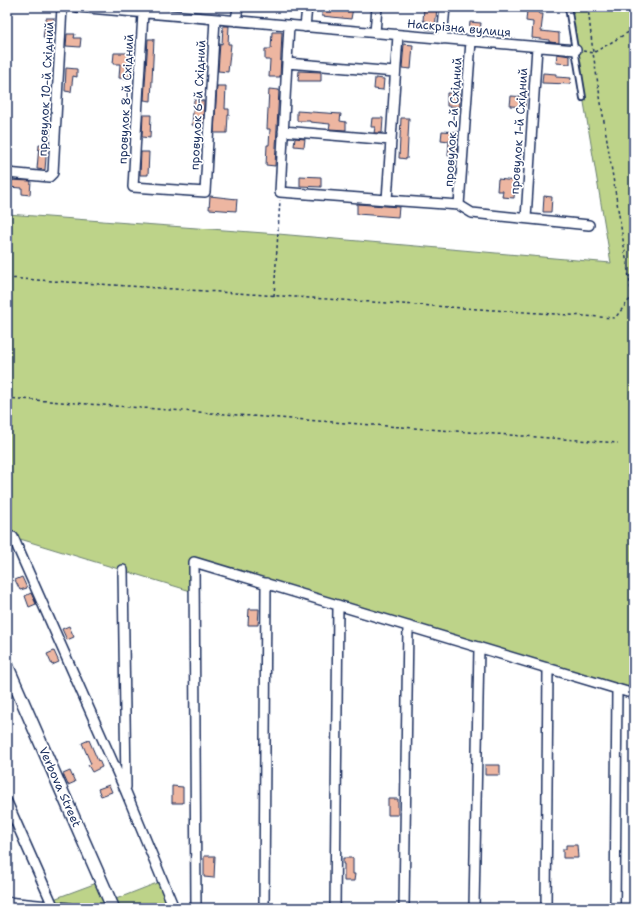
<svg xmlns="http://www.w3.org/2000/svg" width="641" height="915" font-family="'Shantell Sans',sans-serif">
	<rect width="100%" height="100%" fill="#fff"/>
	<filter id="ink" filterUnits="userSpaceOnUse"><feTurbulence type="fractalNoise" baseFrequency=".025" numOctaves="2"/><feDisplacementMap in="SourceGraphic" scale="8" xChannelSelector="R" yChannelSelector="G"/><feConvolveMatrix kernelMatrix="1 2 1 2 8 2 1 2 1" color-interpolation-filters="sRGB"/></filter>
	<g filter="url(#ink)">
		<path fill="#bdd389" stroke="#6c8174" d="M568,7H634V694L194,562V592L7,535V214L278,234L611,263Z
			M102,881L111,901L162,881L174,908H54L51,900Z"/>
		<path fill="#edb6a1" stroke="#1b2f5e" d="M322,7L353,8L351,19L322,16Z
			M424,7H437L435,30L426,29V21H423Z
			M527,10L539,11V14H543L541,31L559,33V43L549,42V40L532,38L533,22L526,21Z
			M46,18H54L52,39L43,38Z
			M470,22L481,23L480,31H469Z
			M223,26H229L228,44H231L228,72L218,71L220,43L222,44Z
			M272,32H282L280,77H269L270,60H265V49H271Z
			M67,34H75L74,38H81L80,47L66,46Z
			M148,39H154L151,101L144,100Z
			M404,44L413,45L411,69L402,68Z
			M114,53H130L129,79L119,78L120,64H113Z
			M557,54L570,56V64L556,63Z
			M66,68L77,69V77L73,76L71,92L65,91Z
			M299,71L321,72V81H298Z
			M543,73L556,74V77L571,78L570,84L542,83Z
			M375,78L384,79L383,90L374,89Z
			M217,86H226L225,109H229V115H228L227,133H214Z
			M269,89L279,90L275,166L266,165L267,145H269L270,129H267Z
			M447,93H459L460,107L447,106Z
			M511,96L526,97L525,107L510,106Z
			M194,100L204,101L203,126L192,125Z
			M297,111L341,114L340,121L346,122V130L329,129L330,124L310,122V121H297Z
			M143,115H151L150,138L142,137Z
			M372,118H383L382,133H374L375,127H371Z
			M401,118H409L407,159L399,158Z
			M442,131L458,132L456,156H448L449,141L441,140Z
			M295,138L305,139L304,147L294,146Z
			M39,145H47L45,170L37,169Z
			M141,152H149L148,175H140Z
			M300,176L321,177V187L300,186Z
			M498,179L515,181L514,198L502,197L503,191H497Z
			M7,180L31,181L30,195L22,194V188L7,187Z
			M210,196L237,199L236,211L209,209Z
			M544,196L552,197L551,212H543Z
			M357,204L399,207L398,217L357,214Z
			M22,577L27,588L20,590L15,580Z
			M31,593L36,604L29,607L25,596Z
			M249,609H259L258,625H248Z
			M69,626L74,637L67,640L62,629Z
			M54,651L59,662L52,665L47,654Z
			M89,740L98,761L99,760L102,767L92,772L88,765L91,764L82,743Z
			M485,765H500V775H485Z
			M70,771L75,782L68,785L63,774Z
			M109,785L112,792L101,796L98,789Z
			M172,786L183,787V803H172Z
			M388,799H398V815H388Z
			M566,845H577L578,858H563V849H566Z
			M204,856H215L214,878L204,877Z
			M343,858H353V874H355L354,881H344V864H343Z"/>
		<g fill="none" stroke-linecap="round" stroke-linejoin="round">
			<g stroke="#1b2f5e" stroke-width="8">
				<path id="service" d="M568,7L583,98"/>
			</g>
			<g stroke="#1b2f5e" stroke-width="12">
				<path id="minor" d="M77,7L576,50
					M143,13L133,187L205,192L215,19
					M236,21L238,7
					M289,25L280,192L387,200
					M305,27L307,7
					M375,33L377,7
					M398,35L387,200L459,205L472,213L589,225
					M442,39L445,7
					M287,63L395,72
					M283,131L391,140
					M7,173L49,177L53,173L62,7
					M459,205L471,41
					M526,218L537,47
					M13,537L126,792L174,908
					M123,570L126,787
					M7,802L54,908
					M7,902L69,908
					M196,908L194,562L634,694
					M264,908L266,583
					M335,908L338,605
					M404,908L408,626
					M474,908L479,647
					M546,908L548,668
					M615,908L617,689"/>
			</g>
			<g stroke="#1b2f5e" stroke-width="15">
				<path id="tertiary" d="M7,666L113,908"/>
			</g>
			<path stroke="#1b2f5e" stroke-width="1.5" stroke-dasharray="3 3" stroke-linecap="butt" d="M588,7L593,53L634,29
				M583,51L593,53L634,308
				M7,278L615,318L634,294
				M274,296L280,200
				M7,398L618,443"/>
			<use href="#service" stroke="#fff" stroke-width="4.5"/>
			<use href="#minor" stroke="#fff" stroke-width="9"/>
			<use href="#tertiary" stroke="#fff" stroke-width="12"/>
		</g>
	</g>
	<g text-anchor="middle" stroke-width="3.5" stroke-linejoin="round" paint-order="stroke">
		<g font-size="12" fill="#1b2f5e" stroke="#fff">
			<text transform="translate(459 28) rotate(5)" y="4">Наскрізна вулиця</text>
			<text transform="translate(46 89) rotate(-87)" y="4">провулок 10-й Східний</text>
			<text transform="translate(126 99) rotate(-87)" y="4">провулок 8-й Східний</text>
			<text transform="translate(198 105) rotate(-87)" y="4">провулок 6-й Східний</text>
			<text transform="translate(453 122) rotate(-86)" y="4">провулок 2-й Східний</text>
			<text transform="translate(519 131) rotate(-86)" y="4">провулок 1-й Східний</text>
			<text transform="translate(60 787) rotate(66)" y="4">Verbova Street</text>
		</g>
	</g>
	<rect width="641" height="915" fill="none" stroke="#fff" stroke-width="24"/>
	<rect x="12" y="12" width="617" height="891" fill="none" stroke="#1b2f5e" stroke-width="1.5" filter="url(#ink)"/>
</svg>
